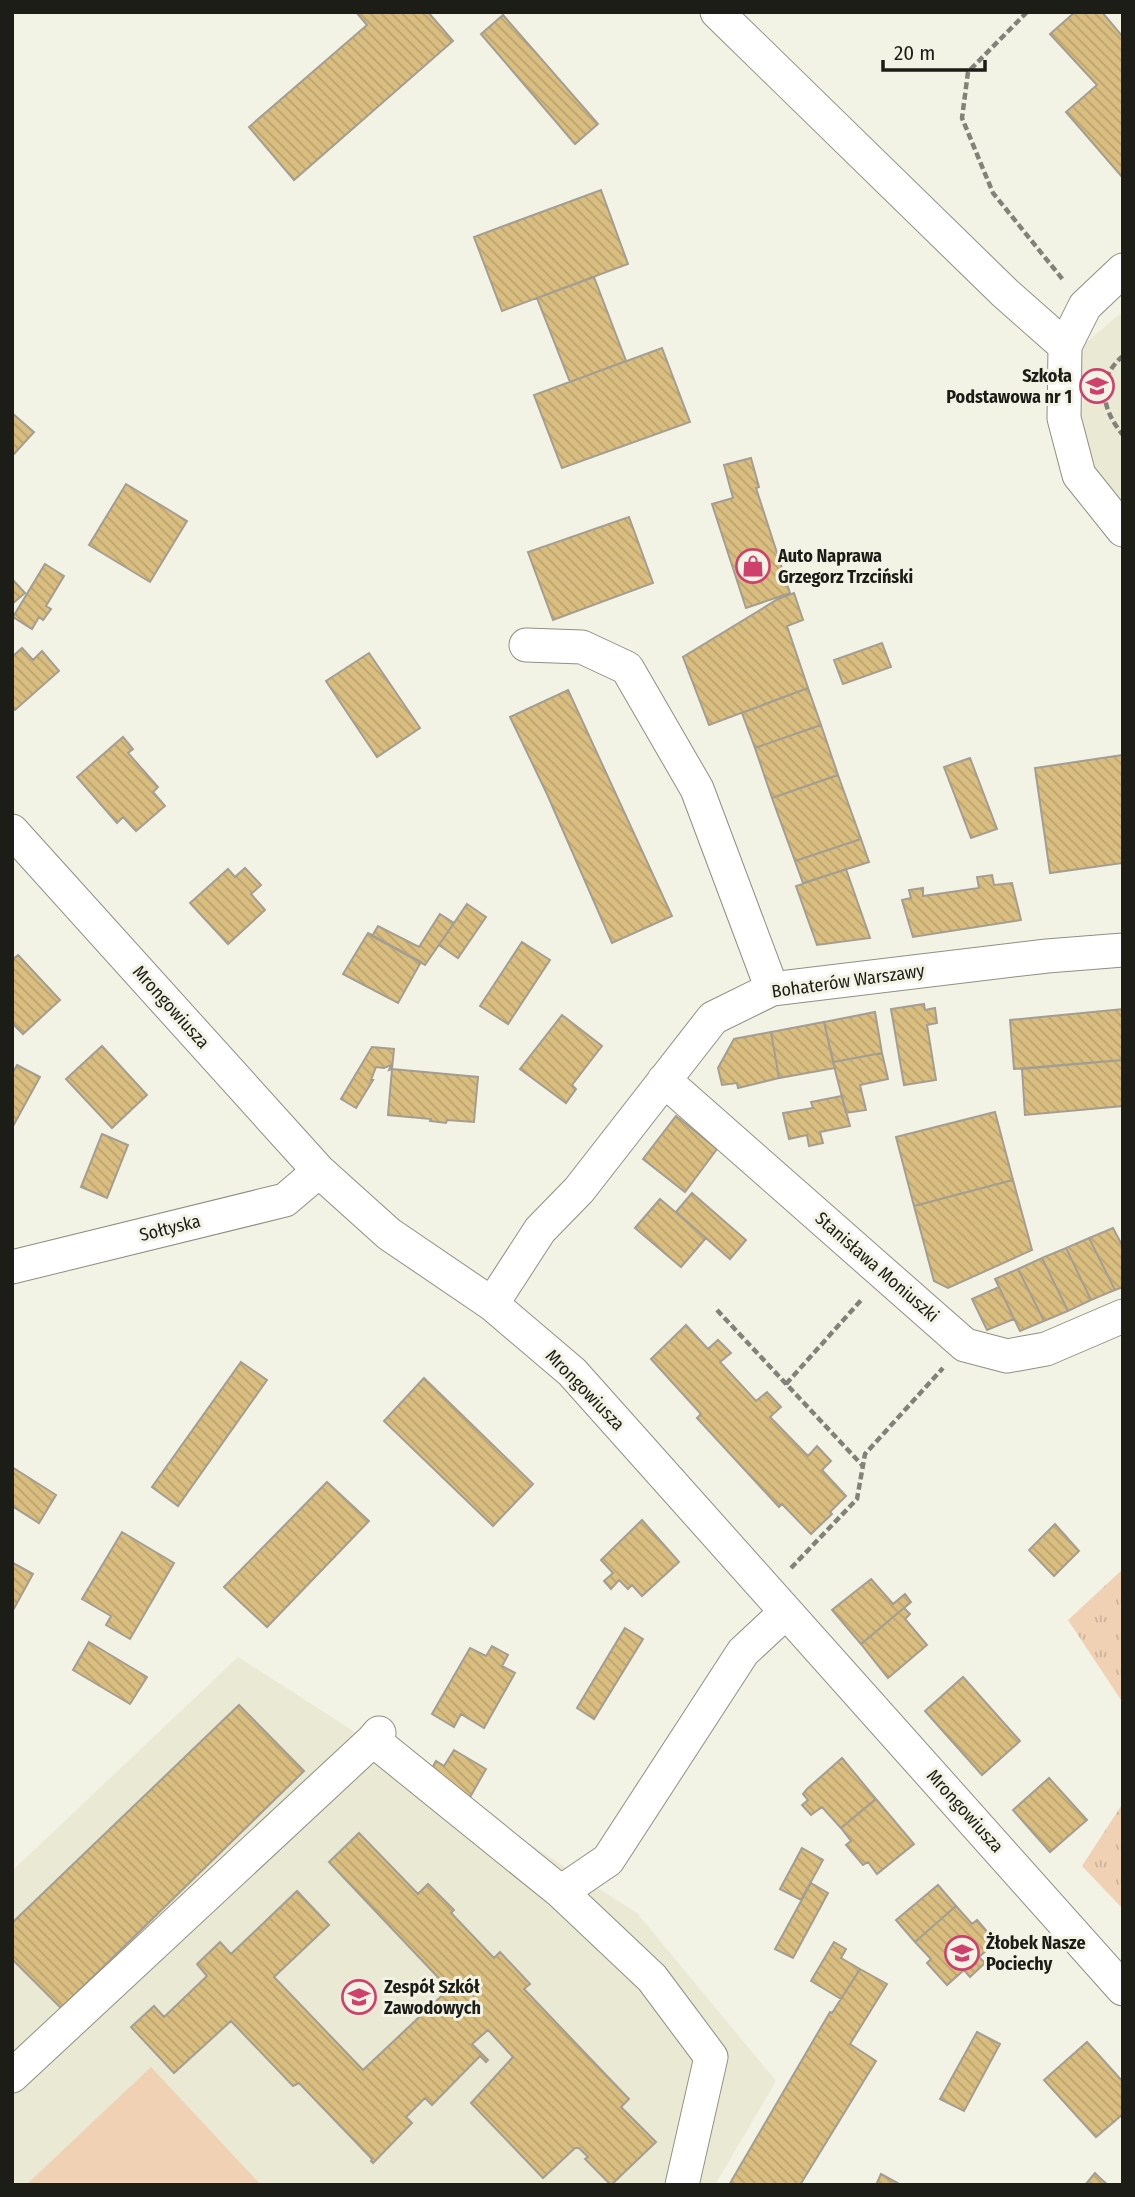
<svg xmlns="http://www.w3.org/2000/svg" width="1135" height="2197" font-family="'Fira Sans Condensed',sans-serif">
	<defs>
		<pattern id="grass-tufts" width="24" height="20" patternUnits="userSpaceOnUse" patternTransform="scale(1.75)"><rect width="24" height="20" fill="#f0d1b4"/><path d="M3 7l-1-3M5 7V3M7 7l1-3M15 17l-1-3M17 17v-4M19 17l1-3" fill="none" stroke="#cdb39a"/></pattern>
		<pattern id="building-back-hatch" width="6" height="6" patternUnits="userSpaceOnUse" patternTransform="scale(1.75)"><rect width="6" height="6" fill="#d9be80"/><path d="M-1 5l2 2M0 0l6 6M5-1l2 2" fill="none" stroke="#baa36e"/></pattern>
	</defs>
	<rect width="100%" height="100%" fill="#f3f3e5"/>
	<path fill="#eae9d3" d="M1123,311V520L1086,473L1071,356Z
		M238,1657L637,1913L776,2081L715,2185H12V1871Z"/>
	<path fill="url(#grass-tufts)" d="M1123,1569V1703L1068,1620Z
		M1123,1803V1909L1082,1866Z"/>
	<path fill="#f0d1b4" d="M151,2067L261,2185H26Z"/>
	<path fill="url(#building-back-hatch)" stroke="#a49e92" stroke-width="2" d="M356,12H428L453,41L294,180L249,127L367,25Z
		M1075,12H1102L1123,37V178L1066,112L1097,85L1050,34Z
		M503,15L598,124L575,144L481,34Z
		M601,190L628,264L502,311L474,237Z
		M594,277L626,361L570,382L537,298Z
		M662,348L690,422L562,468L534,395Z
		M12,413L34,432L14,454L12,453Z
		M751,458L759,487L756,488L790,593L746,608L712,504L733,498L724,465Z
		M126,484L187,521L150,582L89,545Z
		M629,517L653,583L553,620L528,552Z
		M45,564L64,576L46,606L51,609L43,620L39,617L32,629L13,617Z
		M12,579L25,593L12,604Z
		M794,593L803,620L787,626L808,688L709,725L683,657L778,599Z
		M882,643L891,667L843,684L834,660Z
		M22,648L33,660L42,651L59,671L15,710L12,707V657Z
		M369,653L420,728L377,757L326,681Z
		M808,688L821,725L755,748L742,713Z
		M568,690L672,916L612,943L547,794L510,717Z
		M821,725L838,775L772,798L755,748Z
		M123,737L133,749L128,753L158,787L153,792L165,806L136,831L123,817L117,823L77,777Z
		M1123,755V863L1050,873L1035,768Z
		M970,758L997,829L971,838L944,767Z
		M838,775L861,839L795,861L772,798Z
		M861,839L869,862L803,883L795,861Z
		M245,868L261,885L251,894L265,910L228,944L190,903L228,869L235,877Z
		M846,869L870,938L817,945L796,886Z
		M992,875L994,885L1012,883L1021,920L913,937L902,900L911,898L909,890L923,888V896L979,888L977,877Z
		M467,904L486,917L458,958L439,945Z
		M440,914L454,923L425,965L372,936L378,926L419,947Z
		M368,933L421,962L398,1003L343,974Z
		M522,942L550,960L508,1024L480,1006Z
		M18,955L60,1000L23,1034L12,1023V960Z
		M924,1004L925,1010L935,1008L937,1023L927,1025L936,1080L904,1085L891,1009Z
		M1123,1009V1060L1014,1069L1010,1020Z
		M875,1012L882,1053L833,1062L824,1022Z
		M562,1015L602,1046L572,1085L576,1089L566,1103L520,1069Z
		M824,1022L835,1068L779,1078L771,1032Z
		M771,1032L779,1078L738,1088L737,1083L722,1085L718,1068L734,1039Z
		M102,1046L147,1095L112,1128L66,1079Z
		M372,1047L394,1049L392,1069L389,1070L391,1065L384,1068L376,1067L371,1080H373L356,1108L341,1099Z
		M882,1053L888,1079L860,1085L866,1110L846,1113L833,1062Z
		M1123,1060V1106L1025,1115L1022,1069Z
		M17,1065L40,1077L12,1128V1074Z
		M392,1069L478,1077L474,1122L447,1120L446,1123L430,1121L431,1119L388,1115Z
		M842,1096L850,1126L820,1132L823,1143L809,1146L807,1135L789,1139L783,1113L813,1108L811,1102Z
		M995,1112L1013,1180L914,1206L896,1137Z
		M676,1116L717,1149L685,1192L643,1159Z
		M102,1134L128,1145L107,1198L81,1187Z
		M1013,1180L1032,1250L948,1288L934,1281L914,1206Z
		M692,1193L746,1240L730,1259L676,1212Z
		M660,1199L706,1238L681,1267L635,1228Z
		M1113,1228L1123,1247V1287L1115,1290L1089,1238Z
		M1089,1238L1115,1290L1091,1300L1066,1248Z
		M1066,1248L1091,1300L1068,1311L1042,1258Z
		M1042,1258L1068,1311L1044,1321L1018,1269Z
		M1018,1269L1044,1321L1020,1331L995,1279Z
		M999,1287L1014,1319L987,1330L972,1299Z
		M686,1325L708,1349L718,1340L731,1353L720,1362L756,1401L767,1392L781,1407L770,1417L808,1456L817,1446L831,1461L822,1470L846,1496L830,1512L832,1514L811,1534L782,1504L779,1507L697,1418L701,1414L651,1359Z
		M241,1362L267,1380L178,1506L152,1487Z
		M424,1378L533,1484L493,1526L384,1421Z
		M12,1467L56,1495L39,1523L12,1506Z
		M327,1482L369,1521L267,1627L224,1587Z
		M642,1520L679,1562L642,1596L632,1585L628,1589L619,1580L611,1589L604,1581L613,1573L601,1560Z
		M1055,1524L1079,1551L1054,1576L1029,1550Z
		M122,1532L174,1563L130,1639L106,1625L111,1616L82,1599Z
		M13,1563L33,1574L12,1612V1565Z
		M871,1579L893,1604L905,1594L911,1602L861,1644L832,1610Z
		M904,1608L910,1614L905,1619L927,1645L888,1678L861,1644Z
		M625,1628L643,1639L594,1719L577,1708Z
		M89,1642L147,1677L130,1704L73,1670Z
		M492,1646L508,1655L502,1666L515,1673L484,1728L461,1714L454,1727L432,1714L470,1648L486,1656Z
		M963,1677L1020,1741L982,1775L925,1711Z
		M239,1705L304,1771L61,2008L12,1959V1923Z
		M454,1750L486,1769L469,1799L429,1774L436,1761L444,1766Z
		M842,1758L876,1799L841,1828L822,1807L811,1815L802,1805L808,1800L803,1794L807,1789Z
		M1049,1778L1087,1820L1050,1852L1013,1810Z
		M876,1799L914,1844L877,1874L868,1862L863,1865L846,1845L851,1841L841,1828Z
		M359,1833L418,1894L428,1884L454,1910L451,1913L494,1958L500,1952L530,1984L524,1989L629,2099L621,2107L656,2142L611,2185L585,2159L588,2157L579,2148H575L543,2178L471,2103L513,2057L488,2030L472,2044L488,2060L486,2062L480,2056L432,2105L425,2098L406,2117L412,2123L373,2163L371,2161L372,2159L299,2083L293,2086L231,2021L174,2073L131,2027L154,2006L164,2017L207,1976L197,1964L220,1942L231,1954L297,1891L329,1925L274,1977L363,2070L449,1989L329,1862Z
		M802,1848L823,1860L801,1900L780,1889Z
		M811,1883L828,1893L793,1958L775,1949Z
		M938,1885L956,1906L915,1942L896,1920Z
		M956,1906L972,1924L977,1920L996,1942L979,1957L985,1963L970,1977L964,1970L947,1985L927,1963L931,1959L915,1942Z
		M834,1942L846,1949L841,1958L860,1969L841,1999L811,1981Z
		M860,1969L887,1984L850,2044L876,2061L800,2185H729L830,2012L832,2013Z
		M977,2032L1000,2044L964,2111L940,2099Z
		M1087,2042L1123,2082V2114L1096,2137L1044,2080Z
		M1095,2173L1100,2178L1108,2185H1085Z
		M881,2174L901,2185H876Z"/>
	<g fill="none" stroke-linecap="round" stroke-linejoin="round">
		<g stroke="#8f8f82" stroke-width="35">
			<path id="minor" d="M717,12L1005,293L1065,346
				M1123,270L1085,306L1065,346L1064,418L1079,475L1123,530
				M526,645L582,647L627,668L697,789L772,989
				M12,831L319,1171L389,1234L492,1304L572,1372L1123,1989
				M664,1080L965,1345L1007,1356L1046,1349L1123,1316
				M12,1267L285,1200L319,1171
				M492,1304L540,1230L579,1190L713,1018L772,989L1047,956L1123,950
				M379,1733L373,1740L561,1892L608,1860L743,1652L786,1612
				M561,1892L652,1978L711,2057L682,2185
				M12,2076L373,1740"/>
		</g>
		<path stroke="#828279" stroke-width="4.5" stroke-dasharray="7 3.5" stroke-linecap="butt" d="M1027,12L968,72L962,118L993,193L1064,281
			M1123,356C1095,379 1102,410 1123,435
			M717,1310L862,1465
			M786,1384L863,1298
			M791,1568L857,1499L865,1454L943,1368"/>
		<use href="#minor" stroke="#fff" stroke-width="33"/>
	</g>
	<defs>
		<g id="school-ring" transform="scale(1.75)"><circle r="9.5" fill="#f3f3e5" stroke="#cf416d" stroke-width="1.5"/><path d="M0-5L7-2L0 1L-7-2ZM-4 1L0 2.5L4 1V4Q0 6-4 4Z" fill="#cf416d"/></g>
		<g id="shop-ring" transform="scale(1.75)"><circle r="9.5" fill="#f3f3e5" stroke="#cf416d" stroke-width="1.5"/><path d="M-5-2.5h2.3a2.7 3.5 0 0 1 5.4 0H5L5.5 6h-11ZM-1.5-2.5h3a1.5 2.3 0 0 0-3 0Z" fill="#cf416d"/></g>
	</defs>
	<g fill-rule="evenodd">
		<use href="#school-ring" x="1097" y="386"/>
		<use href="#shop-ring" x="753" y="566"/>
		<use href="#school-ring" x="962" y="1953"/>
		<use href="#school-ring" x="359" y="1997"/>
	</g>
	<g text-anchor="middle" stroke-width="6" stroke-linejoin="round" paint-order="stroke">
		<g font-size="18" font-weight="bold" fill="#1d1d17" stroke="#f3f3e5" text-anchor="start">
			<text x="1072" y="382" text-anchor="end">Szkoła<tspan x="1072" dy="21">Podstawowa nr 1</tspan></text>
			<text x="778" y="562">Auto Naprawa<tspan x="778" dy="21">Grzegorz Trzciński</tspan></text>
			<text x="986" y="1949">Żłobek Nasze<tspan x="986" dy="21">Pociechy</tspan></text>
			<text x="384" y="1993">Zespół Szkół<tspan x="384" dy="21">Zawodowych</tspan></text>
		</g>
		<g font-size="18" fill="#1d1d17" stroke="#f3f3e5">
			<text transform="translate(848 981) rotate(-8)" y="6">Bohaterów Warszawy</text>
			<text transform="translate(171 1007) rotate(48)" y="6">Mrongowiusza</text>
			<text transform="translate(170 1228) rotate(-14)" y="6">Sołtyska</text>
			<text transform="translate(877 1267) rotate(41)" y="6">Stanisława Moniuszki</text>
			<text transform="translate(585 1390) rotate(46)" y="6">Mrongowiusza</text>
			<text transform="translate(965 1811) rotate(48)" y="6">Mrongowiusza</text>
		</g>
	</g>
	<rect width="1135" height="2197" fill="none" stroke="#1d1d17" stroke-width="28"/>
	<path d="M883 60v10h102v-10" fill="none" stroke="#1d1d17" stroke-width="3.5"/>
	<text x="894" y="60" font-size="21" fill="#1d1d17" stroke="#f3f3e5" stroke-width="5" paint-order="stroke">20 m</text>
</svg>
